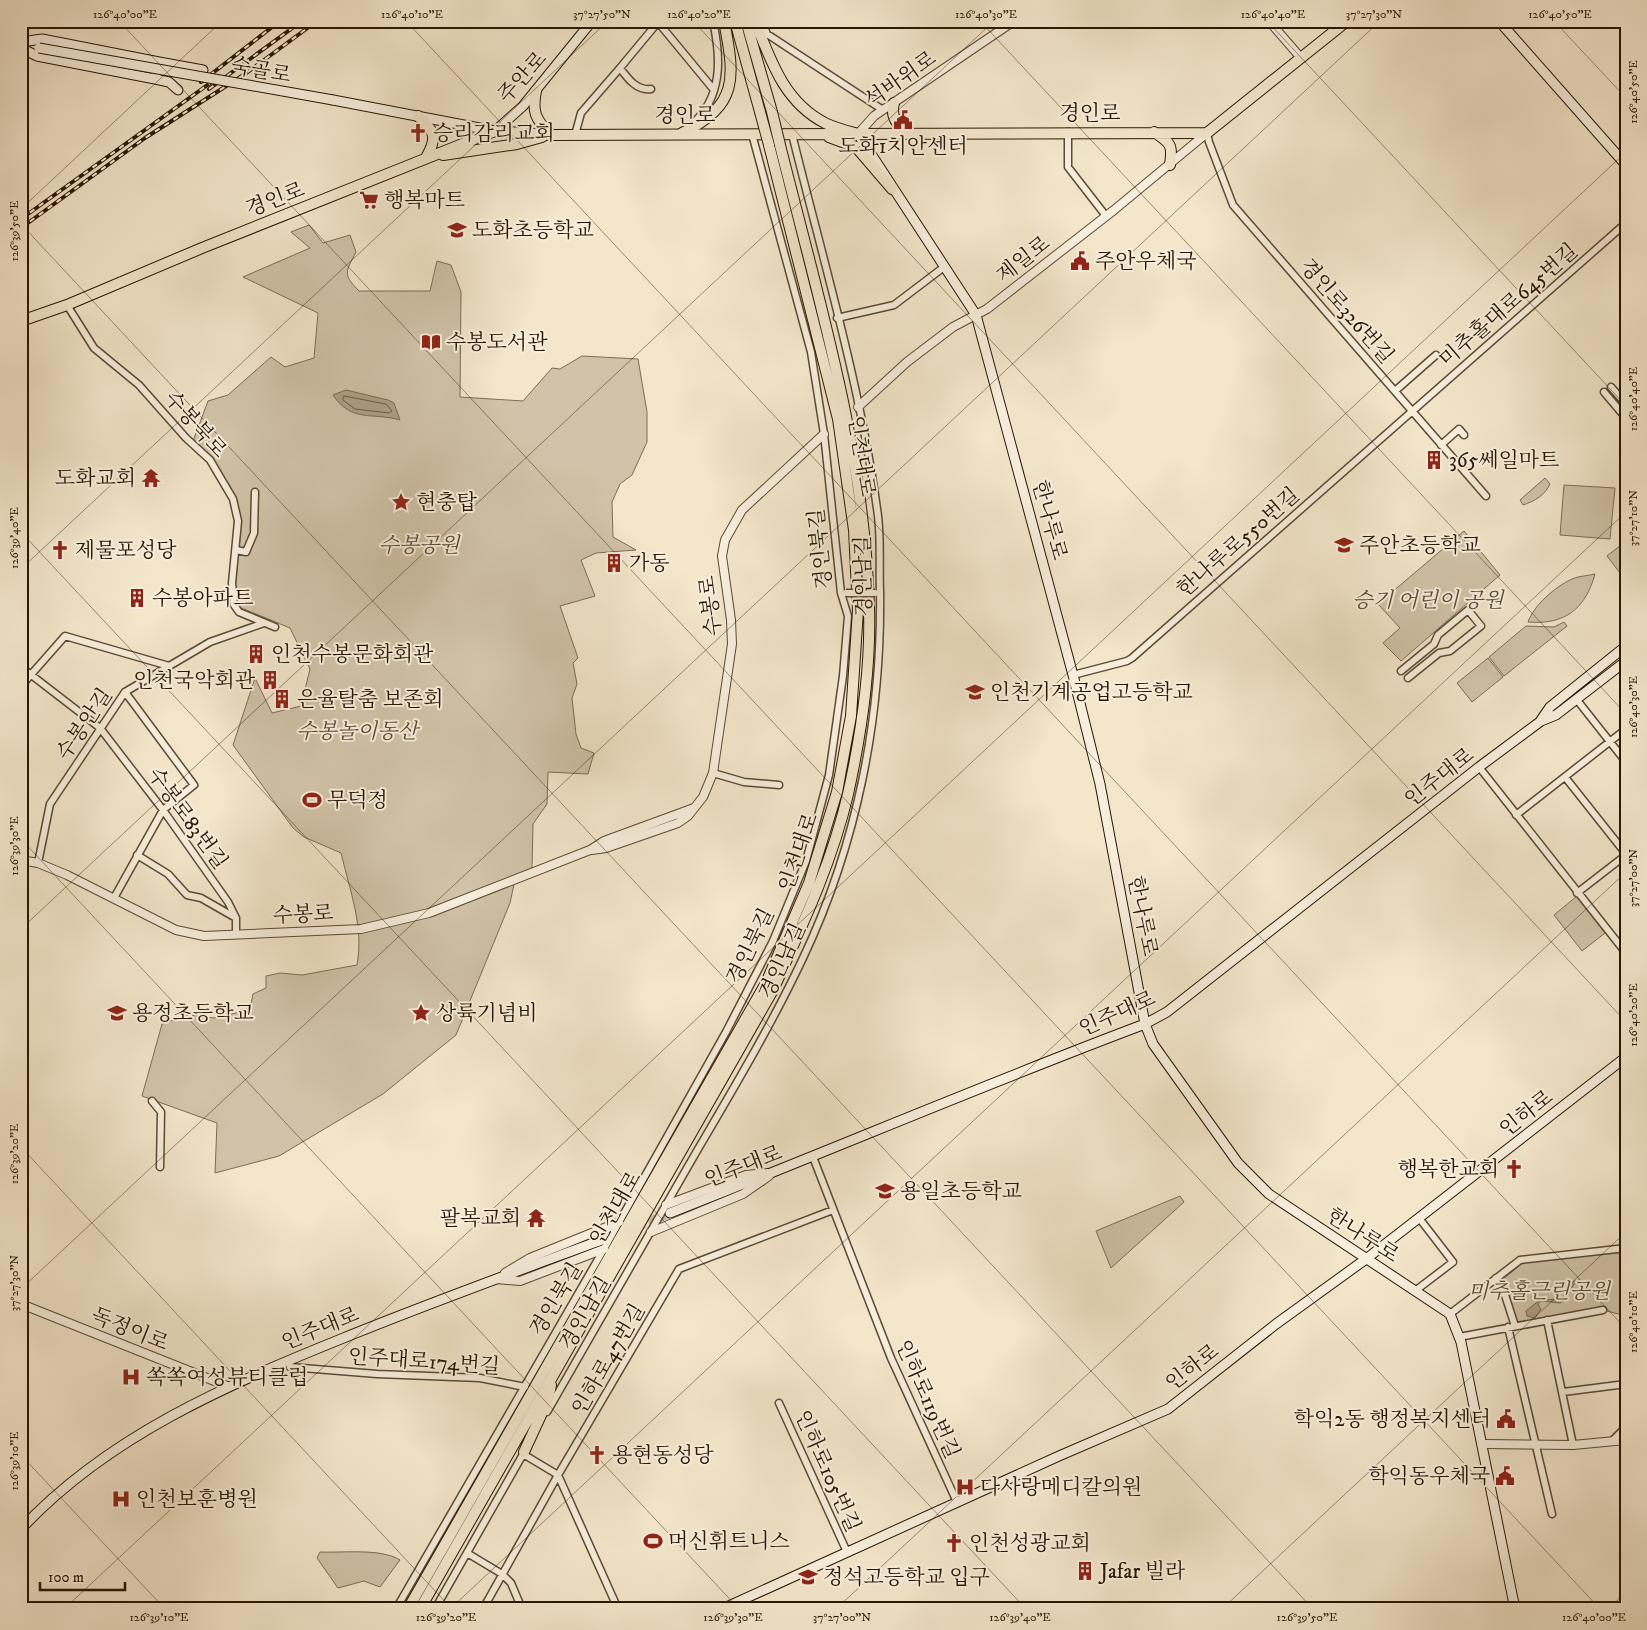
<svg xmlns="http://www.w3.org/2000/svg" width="1647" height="1630" font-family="'IM FELL DW Pica','Noto Serif KR',serif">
	<rect width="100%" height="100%" fill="#f3e6cb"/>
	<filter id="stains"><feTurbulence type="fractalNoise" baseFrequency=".004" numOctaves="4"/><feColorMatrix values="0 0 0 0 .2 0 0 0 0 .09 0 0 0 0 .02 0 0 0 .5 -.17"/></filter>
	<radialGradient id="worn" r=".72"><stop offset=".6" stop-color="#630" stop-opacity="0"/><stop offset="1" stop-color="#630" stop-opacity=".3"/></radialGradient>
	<path fill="#d1c3a9" stroke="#7e6c56" d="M309,225L323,243L350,235L356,252C346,272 342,274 359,291H430L437,261L451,265L461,292L460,397L523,401L552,368L560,369L582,356L638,359L647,412V442L632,475L620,484L612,502L613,537L636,550L596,553L581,560L595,596L560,606L578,658L573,663L577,684L572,698L576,734L581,748L594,753L588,774L548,772L547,804L533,824L532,868L516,875L510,903L456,1035L383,1094L279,1156L215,1173L217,1123L142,1096L162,1024L189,1015L214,1018L236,1013L251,1004L253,994L266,988V976L280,973L302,975L357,965C364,927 350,891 341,853L304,837L293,828L233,745L255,678L272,713L301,706L310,669L290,628L234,605C235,578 240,548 238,520C235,490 212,463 193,441L208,401L228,395L271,357L285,367L314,358L318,313L243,277L310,248L291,232Z
		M1545,478L1550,484C1545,495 1535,501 1523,505L1520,500Z
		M1564,485L1615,488L1610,539L1560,535Z
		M1464,531L1500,575L1401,661L1383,643L1400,628L1378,604Z
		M1626,541V581L1607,556Z
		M1595,574C1585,610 1564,625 1528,622C1534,605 1555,587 1572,579C1578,576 1587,576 1595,574Z
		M1564,622L1567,626L1504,676L1489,657L1526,626L1554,627Z
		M1488,658L1503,677L1472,702L1457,683Z
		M1577,896L1605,933L1582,951L1554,915Z
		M1180,1196L1184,1202L1111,1268L1096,1231Z
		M1626,1252V1316L1603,1310L1515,1326L1502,1280L1524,1262Z
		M320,1552C342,1553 381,1548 400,1560L380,1587L364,1581L338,1588L317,1558Z"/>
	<path fill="#af9f87" stroke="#7a6852" d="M346,390L388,400L394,403L400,420C372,412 352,423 333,395Z
		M1580,1280L1574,1284L1565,1300L1560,1303L1541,1301L1538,1304L1541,1309L1535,1318L1527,1316L1526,1311L1541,1299L1561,1300L1574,1281Z"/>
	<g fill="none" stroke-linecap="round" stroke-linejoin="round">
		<path stroke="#6c5a44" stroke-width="1" d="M344,396L386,404L392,411L389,413L355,409L343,400Z"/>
		<path stroke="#cbbca3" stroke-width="9" stroke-dasharray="9 4.5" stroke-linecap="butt" d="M636,1227L670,1213"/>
		<g stroke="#5c4a34" stroke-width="9">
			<path id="minor" d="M657,21L714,90
				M762,21L767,34L883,110
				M651,89C637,91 628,79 620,68L659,21
				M692,124C723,97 721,58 713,21
				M1068,132V167L1106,216
				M1207,133L1209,142L1233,205L1486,496
				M575,135L581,113L620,68
				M67,305L94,348L139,385L186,438L210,460L233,499L238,521L232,583L234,605L239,612L275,627
				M837,318L894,305L944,267
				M1611,387L1626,404
				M1395,391L1436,355
				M1604,392L1626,418
				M1441,445L1459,429L1464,435
				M236,550L246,552L254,533L255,492
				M21,667L100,728L163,810L228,902L236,918V933
				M1401,671L1434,644L1438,635L1468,610L1481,626L1450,651L1439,653L1408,678
				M1073,675L1127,661L1132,658L1626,223
				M21,686L65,636L169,666
				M1577,700L1626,762
				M1479,767L1626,953
				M713,773L744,782L779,785
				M1565,777L1626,854
				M1516,815L1626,729
				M137,855L168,874L187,895L201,898L236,918
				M38,863L50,804L125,692L210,642L264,623
				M1577,893L1626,855
				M114,898L163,810L194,785L125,692
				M152,1101L161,1112L160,1167
				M813,1157L891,1358L957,1502
				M1496,1278L1505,1295L1515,1326
				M1415,1291L1453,1262L1419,1218
				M1450,1314L1520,1260L1626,1248
				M1547,1320L1573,1445
				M1508,1327L1552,1514
				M1459,1337L1603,1310
				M290,1367L377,1374L480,1378L525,1387
				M1563,1392L1626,1384
				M779,1403L847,1552
				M547,1412C596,1327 645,1241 694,1156C732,1091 771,1026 803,958C857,844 882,717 880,591C879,567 881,540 878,516C861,387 823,260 792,134
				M1612,1441L1626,1427
				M523,1454L558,1475L618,1609
				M467,1553L502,1574L511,1583L522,1609
				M396,1609L604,1249L726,1032L773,941L806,861L829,775L843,676L848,616L841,593L824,434L811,352L752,134
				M435,1609L526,1449
				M483,1609L558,1475L679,1269L833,1210"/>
		</g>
		<g stroke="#5c4a34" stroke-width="10">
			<path id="tertiary" d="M1269,21L1301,58
				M858,134L874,116L1014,21
				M858,407L907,362L953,327L987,309L1114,210L1207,133
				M592,850L606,848L678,823L688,816L703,797L713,773L732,644L731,620L722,556L725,540L742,510L824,434
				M21,860L38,863L67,875L176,930L204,936L361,929L429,913L590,850L604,841L694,808
				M666,1205L746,1175L768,1173
				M651,1232L743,1194L769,1176
				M505,1273L530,1258L619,1222
				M496,1279L520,1281L604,1249
				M21,1304L227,1386
				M1483,1444L1573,1445L1626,1440"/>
		</g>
		<g stroke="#2a1602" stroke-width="11">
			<path id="secondary" d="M1499,21L1626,165
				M21,42L42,39L159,62L155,79L37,56L21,48
				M159,62L203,70
				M155,79L169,82L178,90
				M333,100L495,131L523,106L592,21
				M858,134L976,315L1073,675L1100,784L1145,1024L1153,1044L1238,1163L1269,1194L1450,1314L1461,1342L1515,1609
				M1541,720L1550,707L1626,646
				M670,1213C829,1151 985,1084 1145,1024L1167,1012L1479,767L1541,721L1556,715L1626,661
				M21,1529C108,1436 225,1386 341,1339C429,1303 518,1271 607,1238
				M722,1609L1059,1456L1168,1409L1276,1324L1366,1259L1626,1057"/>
		</g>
		<g stroke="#2a1602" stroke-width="12">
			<path id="primary" d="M536,91C532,112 535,119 551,135
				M894,103C890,118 898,127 911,133
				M418,116C434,131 438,136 427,156
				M1154,132C1171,143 1173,145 1170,165
				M829,137L856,147L892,189
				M443,155L517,144L542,137
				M21,321L67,305L202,248L495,131L551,135L1207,133L1347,21"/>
		</g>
		<g stroke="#2a1602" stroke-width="12">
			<path id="trunk" d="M735,21L760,112
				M746,21L772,112
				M755,21C771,61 784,102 825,123C835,128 847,131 858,134
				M682,133C739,105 735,78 724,21
				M524,1452L548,1400L551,1385
				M408,1609L766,983L809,883L837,792L851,716L858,610L854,530L838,419L769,145
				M420,1609L773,990C802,926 832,863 848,794C861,735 871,669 869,608C865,450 818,298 780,145"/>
		</g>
		<use href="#minor" stroke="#f7efdd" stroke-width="6"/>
		<use href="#tertiary" stroke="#f7efdd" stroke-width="8"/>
		<use href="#secondary" stroke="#f7efdd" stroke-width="9"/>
		<use href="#primary" stroke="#f3e6cb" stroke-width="10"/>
		<use href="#trunk" stroke="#f3e6cb" stroke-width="10"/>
		<g stroke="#2a1602" stroke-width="4">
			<path id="rail" d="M201,82L280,21
				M209,89L302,21
				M21,219L213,81
				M21,228L145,138L245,74L317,21"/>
		</g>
		<use href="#rail" stroke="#f7efdd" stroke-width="2" stroke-dasharray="5.5" stroke-linecap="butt"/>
		<g stroke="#5c4a34" stroke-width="9" stroke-linecap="butt">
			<path id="minor-bridge" d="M846,593H875"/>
		</g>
		<g stroke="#2a1602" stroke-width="11" stroke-linecap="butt">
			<path id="secondary-bridge" d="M39,48L333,100"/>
		</g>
		<g stroke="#2a1602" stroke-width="12" stroke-linecap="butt">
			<path id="trunk-bridge" d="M760,112L769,145
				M772,112L780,145"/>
		</g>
		<use href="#minor-bridge" stroke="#f7efdd" stroke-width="6"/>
		<use href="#secondary-bridge" stroke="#f7efdd" stroke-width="9"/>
		<use href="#trunk-bridge" stroke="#f3e6cb" stroke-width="10"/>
	</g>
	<path fill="none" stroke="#2a1602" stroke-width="1" stroke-opacity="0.45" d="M119,21L1600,1609M406,21L1626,1329M693,21L1626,1022M980,21L1626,714M1267,21L1626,406M1554,21L1626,98M21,209L222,21M21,224L1313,1609M21,532L1026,1609M21,569L608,21M21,839L739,1609M21,929L994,21M21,1147L452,1609M21,1289L1380,21M21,1455L165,1609M64,1609L1626,152M450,1609L1626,512M836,1609L1626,872M1222,1609L1626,1232M1608,1609L1626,1592"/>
	<defs>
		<g id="civic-bare" transform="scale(1.5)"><path d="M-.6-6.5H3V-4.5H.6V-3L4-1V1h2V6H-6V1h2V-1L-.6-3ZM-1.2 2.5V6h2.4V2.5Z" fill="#8f2418" stroke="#f7efdd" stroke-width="2.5" paint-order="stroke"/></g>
		<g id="church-bare" transform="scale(1.5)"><path d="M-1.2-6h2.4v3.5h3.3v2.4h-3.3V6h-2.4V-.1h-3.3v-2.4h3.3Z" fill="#8f2418" stroke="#f7efdd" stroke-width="2.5" paint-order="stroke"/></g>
		<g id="supermarket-bare" transform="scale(1.5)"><path d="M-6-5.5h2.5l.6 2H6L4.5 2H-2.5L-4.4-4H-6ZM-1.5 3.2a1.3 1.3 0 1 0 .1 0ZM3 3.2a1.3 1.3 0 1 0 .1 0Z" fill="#8f2418" stroke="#f7efdd" stroke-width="2.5" paint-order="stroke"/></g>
		<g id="school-bare" transform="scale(1.5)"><path d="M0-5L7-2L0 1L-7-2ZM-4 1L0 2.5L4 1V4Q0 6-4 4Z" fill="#8f2418" stroke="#f7efdd" stroke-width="2.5" paint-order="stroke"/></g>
		<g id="library-bare" transform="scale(1.5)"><path d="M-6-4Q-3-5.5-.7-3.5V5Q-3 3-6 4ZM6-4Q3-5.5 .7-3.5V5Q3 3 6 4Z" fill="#8f2418" stroke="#f7efdd" stroke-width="2.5" paint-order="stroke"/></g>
		<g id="building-bare" transform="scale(1.5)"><path d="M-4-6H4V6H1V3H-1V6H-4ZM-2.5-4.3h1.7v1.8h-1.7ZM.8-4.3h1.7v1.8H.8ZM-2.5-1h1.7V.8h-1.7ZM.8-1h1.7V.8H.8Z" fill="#8f2418" stroke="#f7efdd" stroke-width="2.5" paint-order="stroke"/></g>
		<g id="temple-bare" transform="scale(1.5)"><path d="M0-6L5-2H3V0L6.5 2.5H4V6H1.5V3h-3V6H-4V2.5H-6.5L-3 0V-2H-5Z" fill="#8f2418" stroke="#f7efdd" stroke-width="2.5" paint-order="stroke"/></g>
		<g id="sight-bare" transform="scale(1.5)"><path d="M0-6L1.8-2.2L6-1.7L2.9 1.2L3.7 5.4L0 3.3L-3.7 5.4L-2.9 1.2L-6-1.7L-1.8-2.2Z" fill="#8f2418" stroke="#f7efdd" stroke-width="2.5" paint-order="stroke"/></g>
		<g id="stadium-bare" transform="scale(1.5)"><path d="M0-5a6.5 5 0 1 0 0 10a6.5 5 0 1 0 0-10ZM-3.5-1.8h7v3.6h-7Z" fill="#8f2418" stroke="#f7efdd" stroke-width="2.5" paint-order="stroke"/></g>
		<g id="hospital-bare" transform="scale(1.5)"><path d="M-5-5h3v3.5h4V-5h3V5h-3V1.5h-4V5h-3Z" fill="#8f2418" stroke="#f7efdd" stroke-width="2.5" paint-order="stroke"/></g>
		<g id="university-bare" transform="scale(1.5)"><path d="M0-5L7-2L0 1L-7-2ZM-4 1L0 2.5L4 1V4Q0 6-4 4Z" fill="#8f2418" stroke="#f7efdd" stroke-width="2.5" paint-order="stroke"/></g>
	</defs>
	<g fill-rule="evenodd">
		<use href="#civic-bare" x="903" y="120"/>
		<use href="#church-bare" x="418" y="133"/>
		<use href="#supermarket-bare" x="369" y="200"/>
		<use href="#school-bare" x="457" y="230"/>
		<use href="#civic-bare" x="1080" y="261"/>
		<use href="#library-bare" x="431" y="342"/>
		<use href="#building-bare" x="1434" y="460"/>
		<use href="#temple-bare" x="151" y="478"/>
		<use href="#sight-bare" x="401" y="502"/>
		<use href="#school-bare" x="1344" y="545"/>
		<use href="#church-bare" x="60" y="550"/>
		<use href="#building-bare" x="614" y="563"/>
		<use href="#building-bare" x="137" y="598"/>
		<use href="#building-bare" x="256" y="654"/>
		<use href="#building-bare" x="270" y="680"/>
		<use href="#school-bare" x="975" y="692"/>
		<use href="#building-bare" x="282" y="699"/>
		<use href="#stadium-bare" x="312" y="800"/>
		<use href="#school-bare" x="117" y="1013"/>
		<use href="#sight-bare" x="421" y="1013"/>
		<use href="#church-bare" x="1514" y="1169"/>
		<use href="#school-bare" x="885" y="1191"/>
		<use href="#temple-bare" x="536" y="1218"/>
		<use href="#hospital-bare" x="131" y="1377"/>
		<use href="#civic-bare" x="1506" y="1419"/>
		<use href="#church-bare" x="597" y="1455"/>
		<use href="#civic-bare" x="1505" y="1476"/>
		<use href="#hospital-bare" x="965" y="1487"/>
		<use href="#hospital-bare" x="121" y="1499"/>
		<use href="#stadium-bare" x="653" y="1541"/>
		<use href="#church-bare" x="954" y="1543"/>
		<use href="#building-bare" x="1085" y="1571"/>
		<use href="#university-bare" x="808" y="1577"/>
	</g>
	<g text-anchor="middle" stroke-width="4" stroke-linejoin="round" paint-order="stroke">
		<g font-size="21" fill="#2a1602" stroke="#f7efdd">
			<text transform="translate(261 70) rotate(10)" y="7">숙골로</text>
			<text transform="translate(522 77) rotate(-48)" y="7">주안로</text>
			<text transform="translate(900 79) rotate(-35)" y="7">석바위로</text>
			<text x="1090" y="120">경인로</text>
			<text x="685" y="122">경인로</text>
			<text transform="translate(275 199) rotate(-21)" y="7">경인로</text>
			<text transform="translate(1023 259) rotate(-38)" y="7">제일로</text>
			<text transform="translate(1508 305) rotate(-41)" y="7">미추홀대로645번길</text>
			<text transform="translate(1347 311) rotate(49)" y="7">경인로326번길</text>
			<text transform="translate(196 424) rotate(48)" y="7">수봉북로</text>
			<text transform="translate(862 456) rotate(81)" y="7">인천대로</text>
			<text transform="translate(1050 520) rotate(75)" y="7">한나루로</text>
			<text transform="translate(1238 542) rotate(-41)" y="7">한나루로550번길</text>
			<text transform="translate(820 549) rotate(-96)" y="7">경인북길</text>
			<text transform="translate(863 576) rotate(-91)" y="7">경인남길</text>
			<text transform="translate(710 606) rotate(-97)" y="7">수봉로</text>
			<text transform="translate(84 724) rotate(-56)" y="7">수봉안길</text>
			<text transform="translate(1439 777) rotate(-38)" y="7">인주대로</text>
			<text transform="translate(188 818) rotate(54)" y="7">수봉로83번길</text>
			<text transform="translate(798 852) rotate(-71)" y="7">인천대로</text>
			<text transform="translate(303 914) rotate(-3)" y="7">수봉로</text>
			<text transform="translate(1143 916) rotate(79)" y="7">한나루로</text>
			<text transform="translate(750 946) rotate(-64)" y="7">경인북길</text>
			<text transform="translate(782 961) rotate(-65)" y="7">경인남길</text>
			<text transform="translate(1117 1013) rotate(-24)" y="7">인주대로</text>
			<text transform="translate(1526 1113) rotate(-38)" y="7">인하로</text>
			<text transform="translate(743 1166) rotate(-21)" y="7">인주대로</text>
			<text transform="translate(615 1208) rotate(-60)" y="7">인천대로</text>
			<text transform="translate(1363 1235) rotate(33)" y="7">한나루로</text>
			<text transform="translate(556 1299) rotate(-59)" y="7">경인북길</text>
			<text transform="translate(585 1313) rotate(-60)" y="7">경인남길</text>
			<text transform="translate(320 1328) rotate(-22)" y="7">인주대로</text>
			<text transform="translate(130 1329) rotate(22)" y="7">독정이로</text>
			<text transform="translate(608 1359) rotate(-60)" y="7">인하로47번길</text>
			<text transform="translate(424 1361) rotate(4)" y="7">인주대로174번길</text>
			<text transform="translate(1192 1367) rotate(-38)" y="7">인하로</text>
			<text transform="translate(928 1399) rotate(66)" y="7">인하로119번길</text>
			<text transform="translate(828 1471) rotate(66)" y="7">인하로105번길</text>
		</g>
		<g font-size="21" fill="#2a1602" stroke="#f7efdd" text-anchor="start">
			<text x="433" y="140">승리감리교회</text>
			<text x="903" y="153" text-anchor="middle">도화1치안센터</text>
			<text x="384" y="207">행복마트</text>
			<text x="472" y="237">도화초등학교</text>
			<text x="1095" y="268">주안우체국</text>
			<text x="446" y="349">수봉도서관</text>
			<text x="1449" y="467">365쎄일마트</text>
			<text x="136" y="485" text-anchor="end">도화교회</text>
			<text x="416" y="509">현충탑</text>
			<text x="1359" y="552">주안초등학교</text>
			<text x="75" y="557">제물포성당</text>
			<text x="629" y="570">가동</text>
			<text x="152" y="605">수봉아파트</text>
			<text x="271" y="661">인천수봉문화회관</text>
			<text x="255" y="687" text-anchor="end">인천국악회관</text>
			<text x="990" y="699">인천기계공업고등학교</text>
			<text x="297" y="706">은율탈춤 보존회</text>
			<text x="327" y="807">무덕정</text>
			<text x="132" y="1020">용정초등학교</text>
			<text x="436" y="1020">상륙기념비</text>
			<text x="1499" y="1176" text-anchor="end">행복한교회</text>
			<text x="900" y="1198">용일초등학교</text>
			<text x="521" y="1225" text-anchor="end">팔복교회</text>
			<text x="146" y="1384">쏙쏙여성뷰티클럽</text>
			<text x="1491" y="1426" text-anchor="end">학익2동 행정복지센터</text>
			<text x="612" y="1462">용현동성당</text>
			<text x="1490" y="1483" text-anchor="end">학익동우체국</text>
			<text x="980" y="1494">다사랑메디칼의원</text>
			<text x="136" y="1506">인천보훈병원</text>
			<text x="668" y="1548">머신휘트니스</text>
			<text x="969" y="1550">인천성광교회</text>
			<text x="1100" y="1578">Jafar 빌라</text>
			<text x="823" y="1584">정석고등학교 입구</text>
		</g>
		<g font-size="21" font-style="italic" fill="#5c4a34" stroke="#f7efdd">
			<text x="419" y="552">수봉공원</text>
			<text x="1428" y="607">승기 어린이 공원</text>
			<text x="357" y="738">수봉놀이동산</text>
			<text x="1539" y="1298">미추홀근린공원</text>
		</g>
	</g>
	<rect width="1647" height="1630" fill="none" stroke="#f3e6cb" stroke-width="55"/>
	<path d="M40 1582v8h85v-8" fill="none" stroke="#2a1602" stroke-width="2.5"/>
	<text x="48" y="1582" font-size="15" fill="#2a1602" stroke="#f7efdd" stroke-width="4" paint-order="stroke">100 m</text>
	<rect x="28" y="28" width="1592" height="1574" fill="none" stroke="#2a1602" stroke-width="2"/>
	<g font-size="12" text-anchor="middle" fill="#2a1602">
		<text x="125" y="18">126°40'00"E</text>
		<text x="412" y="18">126°40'10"E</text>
		<text x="602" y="18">37°27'50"N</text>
		<text x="699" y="18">126°40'20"E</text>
		<text x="986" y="18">126°40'30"E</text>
		<text x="1273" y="18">126°40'40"E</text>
		<text x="1374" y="18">37°27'30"N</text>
		<text x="1560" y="18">126°40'50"E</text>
		<text transform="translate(1633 92) rotate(-90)" y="4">126°40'50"E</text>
		<text transform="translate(14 231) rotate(-90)" y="4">126°39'50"E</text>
		<text transform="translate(1633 399) rotate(-90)" y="4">126°40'40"E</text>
		<text transform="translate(1633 518) rotate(-90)" y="4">37°27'10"N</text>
		<text transform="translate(14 538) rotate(-90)" y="4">126°39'40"E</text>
		<text transform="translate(1633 707) rotate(-90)" y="4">126°40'30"E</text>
		<text transform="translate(14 846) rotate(-90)" y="4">126°39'30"E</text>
		<text transform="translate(1633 878) rotate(-90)" y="4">37°27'00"N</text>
		<text transform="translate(1633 1015) rotate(-90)" y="4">126°40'20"E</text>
		<text transform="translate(14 1154) rotate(-90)" y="4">126°39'20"E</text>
		<text transform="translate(14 1283) rotate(-90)" y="4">37°27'30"N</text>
		<text transform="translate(1633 1322) rotate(-90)" y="4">126°40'10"E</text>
		<text transform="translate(14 1461) rotate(-90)" y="4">126°39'10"E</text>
		<text x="159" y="1621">126°39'10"E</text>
		<text x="446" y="1621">126°39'20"E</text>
		<text x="733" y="1621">126°39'30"E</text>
		<text x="842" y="1621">37°27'00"N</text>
		<text x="1020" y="1621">126°39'40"E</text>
		<text x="1307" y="1621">126°39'50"E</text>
		<text x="1594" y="1621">126°40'00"E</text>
	</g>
	<rect width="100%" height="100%" filter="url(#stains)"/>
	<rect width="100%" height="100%" fill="url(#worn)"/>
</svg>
